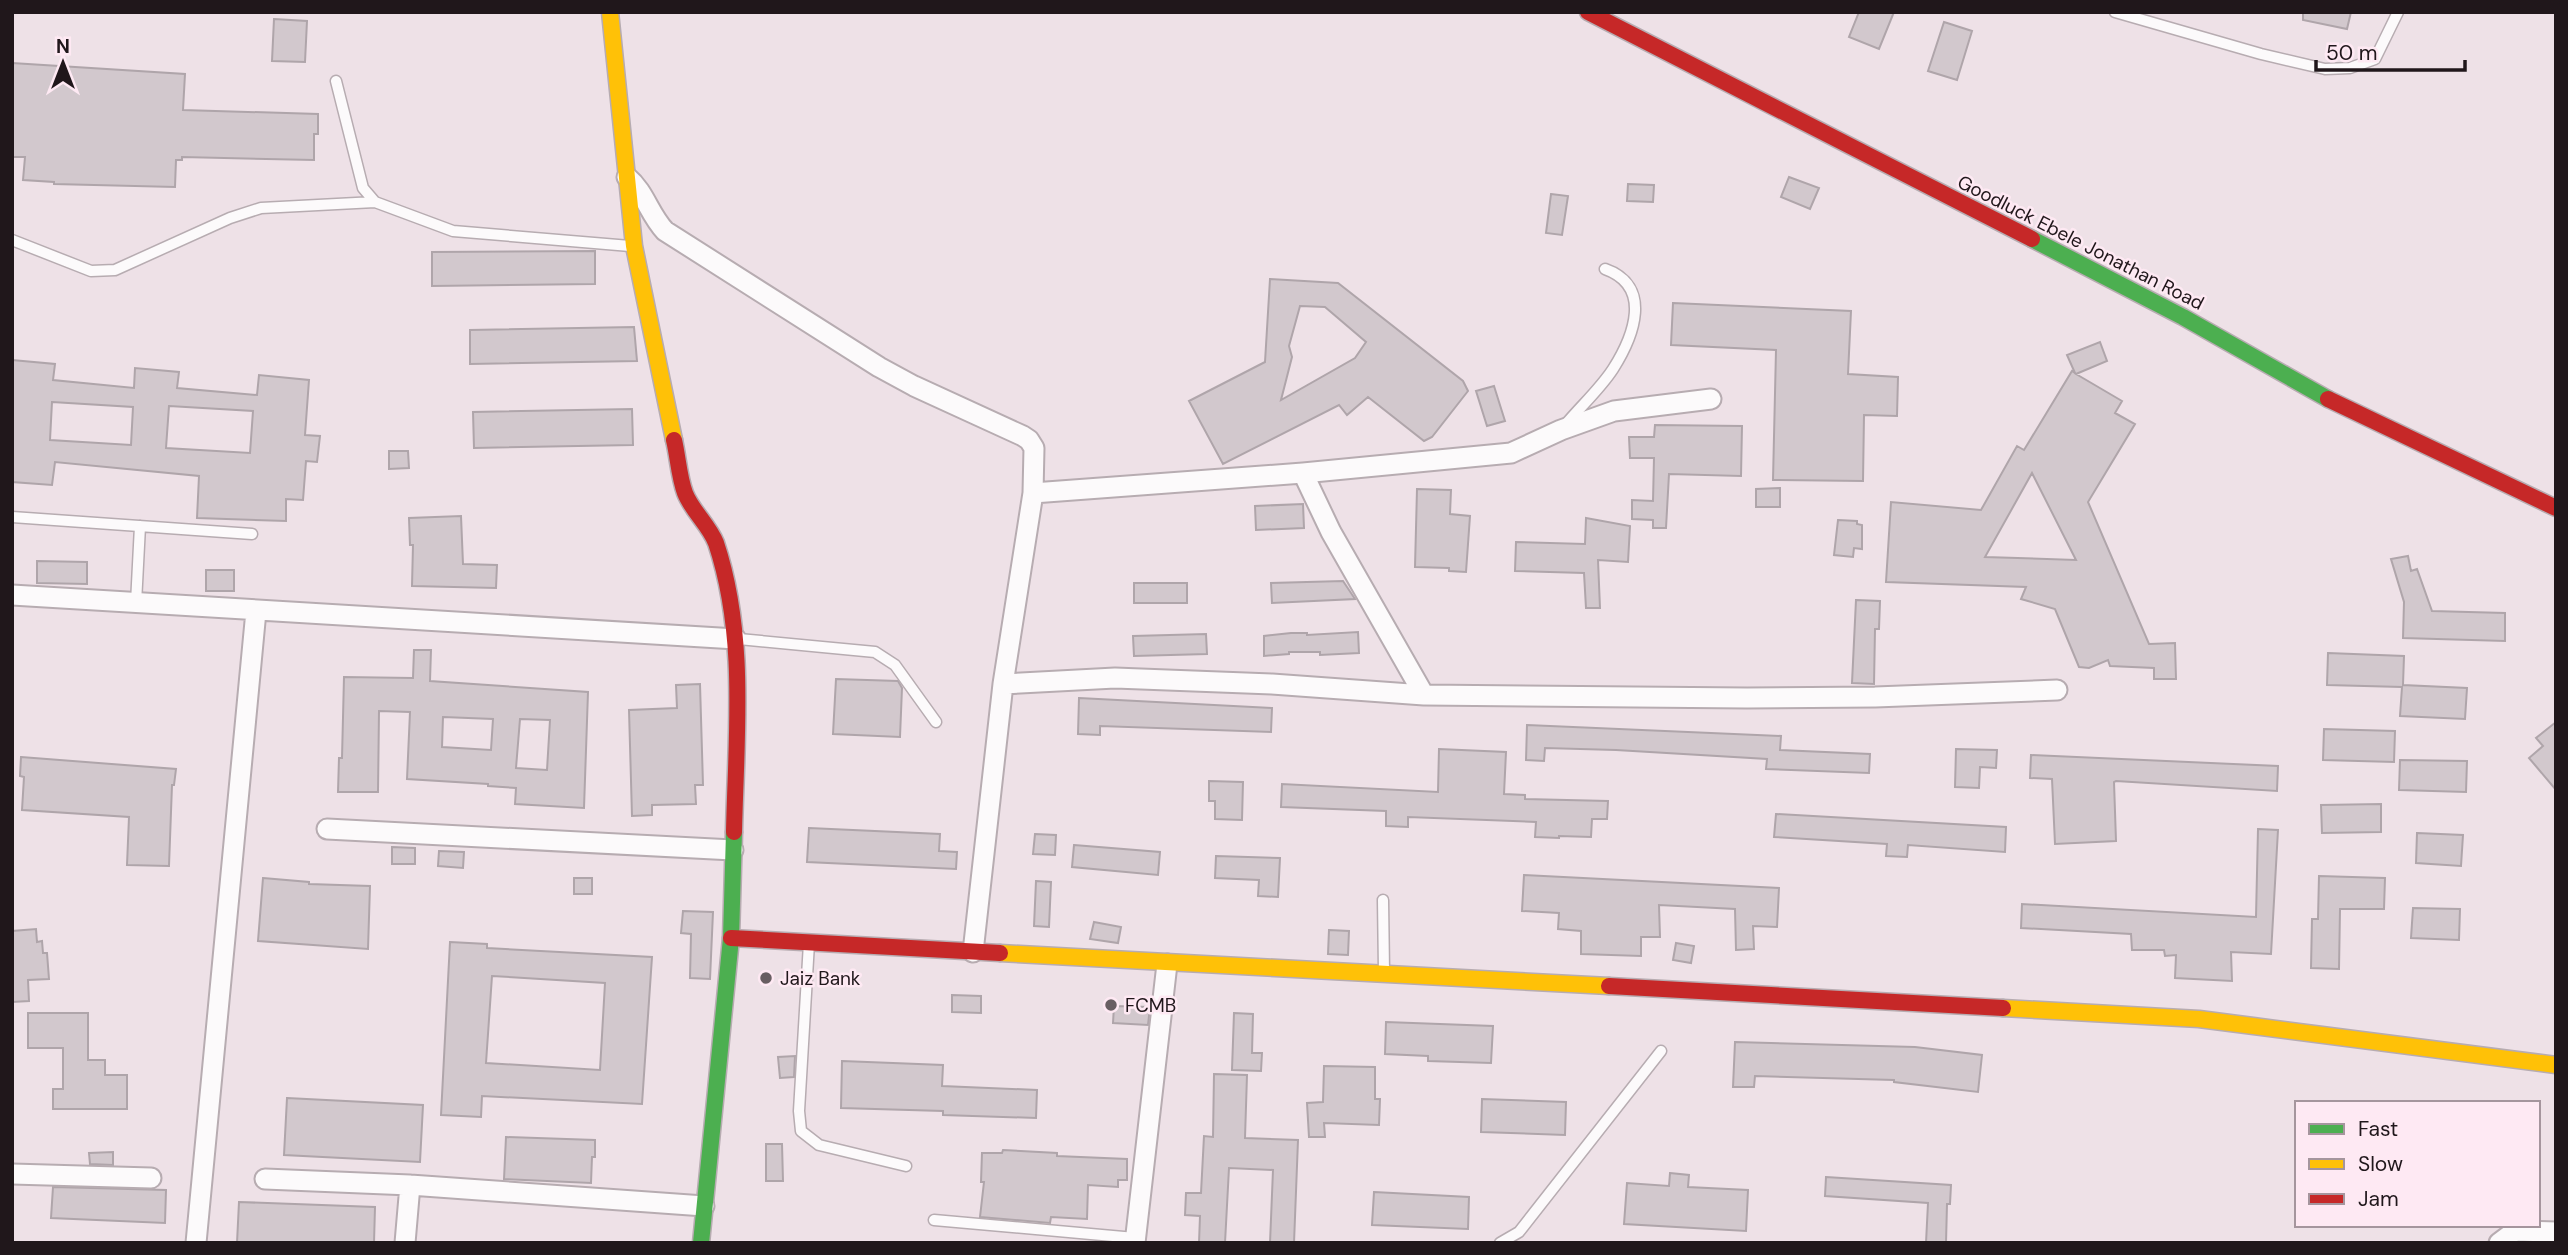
<svg xmlns="http://www.w3.org/2000/svg" width="2568" height="1255" font-family="'DM Sans',sans-serif">
	<rect width="100%" height="100%" fill="#eee1e7"/>
	<path fill="#d2c8cd" stroke="#afa5aa" stroke-width="2" fill-rule="evenodd" d="M1859,12H1894L1879,49L1849,37Z
		M2303,12H2351L2347,29L2303,20Z
		M274,19L307,21L305,62L272,61Z
		M1944,22L1972,31L1957,80L1928,71Z
		M12,63L185,74L183,110L318,114V134H314V160L182,157V160H176L175,187L54,184V182L23,180L25,157H12Z
		M1789,177L1819,188L1810,209L1781,197Z
		M1628,184L1654,185L1653,202L1627,201Z
		M1551,194L1568,196L1562,235L1546,233Z
		M595,251V284L432,286V252Z
		M1270,279L1338,283L1463,381L1468,391L1432,437L1424,441L1368,397L1347,415L1339,405L1223,464L1189,401L1265,362ZM1300,306L1325,307L1366,342L1355,358L1281,400L1292,357L1289,346Z
		M1673,303L1851,311L1848,374L1898,377L1897,416L1864,415L1863,481L1773,480L1776,350L1671,345Z
		M634,327L637,361L470,364V330Z
		M2100,342L2107,361L2076,374L2122,401L2115,413L2135,424L2088,502L2149,644L2175,643L2176,679H2154V668L2110,666L2108,660L2089,668L2079,667L2055,609L2021,599L2026,587L1886,582L1891,502L1981,510L2017,446L2024,450L2072,371L2075,373L2067,355ZM2032,473L2076,560L1985,557Z
		M12,360L55,364L53,380L134,388L135,368L179,372L177,388L257,395L259,375L309,380L305,435L320,436L317,462L306,461L303,500L286,499V521L197,518L199,476L55,462L52,485L12,482ZM52,402L133,407L131,445L50,440ZM169,406L253,411L250,453L166,448Z
		M1494,386L1505,421L1487,426L1476,391Z
		M632,409L633,445L474,448L473,412Z
		M1655,425L1742,426L1741,476L1669,474L1666,528H1653V520L1632,519V500L1653,501L1654,458H1630L1629,437H1654Z
		M389,451H408L409,468L389,469Z
		M1780,488V507H1756V489Z
		M1417,489L1451,490L1450,514L1470,516L1466,572L1449,571V568L1415,567Z
		M1303,504L1304,528L1256,530L1255,506Z
		M461,516L463,564L497,565L496,588L412,586L413,545H410L409,518Z
		M1586,518L1630,526L1628,562L1598,560L1600,608H1586L1584,573L1515,571L1516,542L1585,544Z
		M1838,520L1857,521V524L1862,525V549L1854,548L1853,557L1834,555Z
		M2408,556L2411,571L2417,569L2432,611L2505,613V641L2403,638L2404,602L2391,559Z
		M37,561L87,562V584L37,583Z
		M206,570H234V591H206Z
		M1343,581L1355,599L1272,603L1271,583Z
		M1134,583H1187V603H1134Z
		M1856,600L1880,601L1879,629H1875L1874,684L1852,683Z
		M1358,632L1359,653L1320,655V652H1289V654L1264,656V636L1291,633H1307V635Z
		M1206,634L1207,654L1134,656L1133,636Z
		M414,650H431L430,681L588,692L584,808L515,804L516,788L488,786V784L407,779L410,712L379,711L378,792H338L339,758H342L344,677L413,678ZM443,717L493,719L491,750L442,747ZM520,719L550,720L547,770L516,768Z
		M2328,653L2404,656L2403,685L2467,688L2465,719L2400,716L2402,687L2327,685Z
		M836,679L898,681L902,688L900,737L833,734Z
		M700,684L703,785H695L696,804L652,805V815L632,816L629,710L677,708L676,685Z
		M1079,698L1272,708L1271,732L1100,726V735L1078,734Z
		M2556,722V790L2529,758L2543,746L2536,738Z
		M1527,725L1781,736L1780,750L1870,754L1869,773L1766,769L1767,759L1616,750L1545,748L1544,761L1526,760Z
		M2324,729L2395,731L2394,762L2323,760Z
		M1439,749L1506,752L1504,794L1525,795V799L1608,801L1607,819H1592L1591,837L1559,836V838L1535,837L1536,822L1408,817V827L1386,826V811L1281,807L1282,784L1438,792Z
		M1956,749L1997,750L1996,768L1980,767L1979,788L1955,787Z
		M2031,755L2278,766L2277,791L2116,781L2114,782L2116,841L2055,844L2052,779L2030,778Z
		M21,757L176,769L174,785H172L169,866L127,865L129,817L22,810L24,777L20,776Z
		M2400,760L2467,761L2466,792L2399,790Z
		M1209,781L1243,782L1242,820L1215,819V801H1209Z
		M2381,804V832L2322,833L2321,805Z
		M1776,814L2006,827L2005,852L1908,845L1907,857L1886,856L1887,844L1774,837Z
		M809,828L940,834L939,851L957,852L956,869L807,862Z
		M2258,829L2278,830L2271,954L2231,952L2232,981L2175,978L2176,955L2165,956L2164,950H2132L2131,934L2021,928L2022,904L2256,917Z
		M2417,833L2463,835L2461,866L2416,863Z
		M1035,834L1056,835L1055,855L1033,854Z
		M1074,845L1160,852L1158,875L1072,867Z
		M392,847L415,848V864H392Z
		M439,851L464,852L463,868L438,866Z
		M1216,856L1280,858L1278,897L1258,896L1259,880L1215,878Z
		M1524,875L1779,888L1777,927L1753,926L1754,949L1736,950L1735,909L1659,905L1660,937H1641V956L1581,954V931L1558,929L1559,913L1522,911Z
		M2319,876L2385,878L2384,909H2340L2339,969L2311,968L2312,919H2318Z
		M263,878L309,882V884L370,886L368,949L258,941Z
		M574,878H592V894H574Z
		M1036,881L1051,882L1049,927L1034,926Z
		M2413,908L2460,909L2459,940L2411,938Z
		M683,911L713,912L710,979L690,978L691,934L681,933Z
		M1094,922L1121,927L1118,943L1090,939Z
		M36,929L37,942L42,941L43,953H47L49,979L28,980L29,1001L12,1002V931Z
		M1329,930L1349,931L1348,955L1328,954Z
		M450,942L487,944V948L652,957L642,1104L482,1096L481,1117L441,1115ZM492,976L605,983L600,1070L486,1063Z
		M1676,943L1694,946L1691,963L1673,960Z
		M952,995L981,996V1013L952,1012Z
		M1114,1006L1150,1007L1148,1025L1113,1023Z
		M28,1013H88V1060H105V1075H127V1109H53V1089H63V1048H28Z
		M1234,1013L1253,1014L1252,1053H1262L1261,1071L1232,1070Z
		M1386,1022L1493,1026L1491,1063L1428,1061V1056L1385,1054Z
		M1735,1042L1915,1047L1982,1055L1978,1092L1894,1082V1080L1755,1076L1754,1087H1733Z
		M795,1056L794,1077L780,1078L778,1057Z
		M842,1061L943,1065L942,1086L1037,1090L1036,1118L943,1115V1111L841,1108Z
		M1324,1066L1375,1067V1099H1380L1379,1125L1324,1123L1325,1137H1309L1307,1103L1323,1102Z
		M1214,1074L1247,1075L1245,1138L1298,1140L1294,1243H1270L1273,1170L1229,1168L1225,1243H1199L1200,1216L1185,1215L1186,1193H1201L1204,1136L1213,1137Z
		M287,1098L423,1105L420,1162L284,1155Z
		M1482,1099L1566,1102L1565,1135L1481,1132Z
		M506,1137L595,1140V1157H592L591,1183L504,1179Z
		M766,1144H782L783,1181H766Z
		M1003,1150L1057,1153V1156L1127,1159V1180H1118V1187L1088,1185L1087,1219L1051,1217L1050,1223L980,1217L984,1182H981L982,1153H1002Z
		M113,1152V1165L90,1164L89,1153Z
		M1670,1173L1689,1175L1688,1187L1748,1190L1746,1231L1624,1224L1627,1183L1669,1186Z
		M1826,1177L1951,1185L1950,1204H1947L1946,1243H1926L1928,1203L1825,1196Z
		M53,1187L166,1190L165,1223L51,1218Z
		M1374,1192L1469,1197L1468,1229L1372,1225Z
		M239,1202L375,1207L374,1243H237Z"/>
	<g fill="none" stroke-linecap="round" stroke-linejoin="round">
		<g stroke="#b7acb1" stroke-width="13">
			<path id="lane" d="M2115,12L2261,54L2325,69L2350,68L2375,59L2398,12
				M336,81L363,188L375,202L453,231L630,246
				M12,240L91,271L115,270L230,218L261,208L375,202
				M1566,424C1581,406 1600,389 1613,369C1634,336 1653,286 1605,269
				M12,517L252,534
				M136,603L140,526
				M739,639L875,652L895,665L936,722
				M1383,900L1384,971
				M809,943L799,1111L801,1131L819,1145L906,1166
				M934,1220L1135,1238
				M1500,1243L1519,1232L1661,1051"/>
		</g>
		<g stroke="#b7acb1" stroke-width="23">
			<path id="street" d="M627,177C645,192 649,214 665,231L879,367L914,386L1023,436L1029,440L1034,448L1033,493L1003,684L973,952
				M1303,473L1331,532L1424,695
				M1033,493L1303,473L1511,453L1561,430L1614,411L1711,399
				M12,595L736,639
				M1003,684L1115,678L1272,684L1424,695L1747,698L1875,697L2057,690
				M327,829L733,850
				M12,1174L151,1178
				M265,1179L410,1185L704,1206
				M196,1243L256,611
				M405,1243L410,1185
				M1135,1243L1167,964
				M2499,1243L2515,1231L2556,1232"/>
		</g>
		<g stroke="#b7acb1" stroke-width="19">
			<path id="fast" d="M2032,239L2183,317L2328,399
				M701,1243L731,938L734,832"/>
		</g>
		<g stroke="#b7acb1" stroke-width="19">
			<path id="slow" d="M610,12L634,246L674,440
				M1000,953L1609,986
				M2003,1008L2199,1019L2556,1065"/>
		</g>
		<g stroke="#b7acb1" stroke-width="19">
			<path id="jam" d="M1588,12L2032,239
				M2328,399L2556,508
				M674,440C678,457 679,477 685,493C692,511 709,525 716,543C747,636 736,736 734,832
				M731,938L1000,953
				M1609,986L2003,1008"/>
		</g>
		<use href="#lane" stroke="#fcfafb" stroke-width="10"/>
		<use href="#street" stroke="#fcfafb" stroke-width="19"/>
		<use href="#fast" stroke="#4caf50" stroke-width="16"/>
		<use href="#slow" stroke="#ffc107" stroke-width="16"/>
		<use href="#jam" stroke="#c62828" stroke-width="16"/>
	</g>
	<g fill="#685e62" stroke="#fee9f3" stroke-width="2.5">
		<circle cx="766" cy="978" r="7"/>
		<circle cx="1111" cy="1005" r="7"/>
	</g>
	<g text-anchor="middle" stroke-width="5" stroke-linejoin="round" paint-order="stroke">
		<g font-size="19" fill="#20171b" stroke="#fee9f3">
			<text transform="translate(2081 242) rotate(27)" y="7">Goodluck Ebele Jonathan Road</text>
		</g>
		<g font-size="19" fill="#20171b" stroke="#fee9f3" text-anchor="start">
			<text x="780" y="985">Jaiz Bank</text>
			<text x="1125" y="1012">FCMB</text>
		</g>
	</g>
	<rect width="2568" height="1255" fill="none" stroke="#20171b" stroke-width="28"/>
	<rect x="2295" y="1101" width="245" height="126" fill="#fee9f3" stroke="#a5959d" stroke-width="2"/>
	<rect x="2309" y="1124" width="35" height="10" fill="#4caf50" stroke="#a5959d" stroke-width="2"/>
	<text x="2358" y="1136" font-size="21" fill="#20171b">Fast</text>
	<rect x="2309" y="1159" width="35" height="10" fill="#ffc107" stroke="#a5959d" stroke-width="2"/>
	<text x="2358" y="1171" font-size="21" fill="#20171b">Slow</text>
	<rect x="2309" y="1194" width="35" height="10" fill="#c62828" stroke="#a5959d" stroke-width="2"/>
	<text x="2358" y="1206" font-size="21" fill="#20171b">Jam</text>
	<g transform="translate(63 63)" stroke="#fee9f3" stroke-width="5" paint-order="stroke">
	<path d="M0-5L12 26L0 18L-12 26Z" fill="#20171b"/>
	<text y="-10" font-size="19" font-weight="bold" text-anchor="middle" fill="#20171b">N</text>
	</g>
	<path d="M2316 60v10h149v-10" fill="none" stroke="#20171b" stroke-width="3.5"/>
	<text x="2326" y="60" font-size="21" fill="#20171b" stroke="#fee9f3" stroke-width="5" paint-order="stroke">50 m</text>
</svg>
